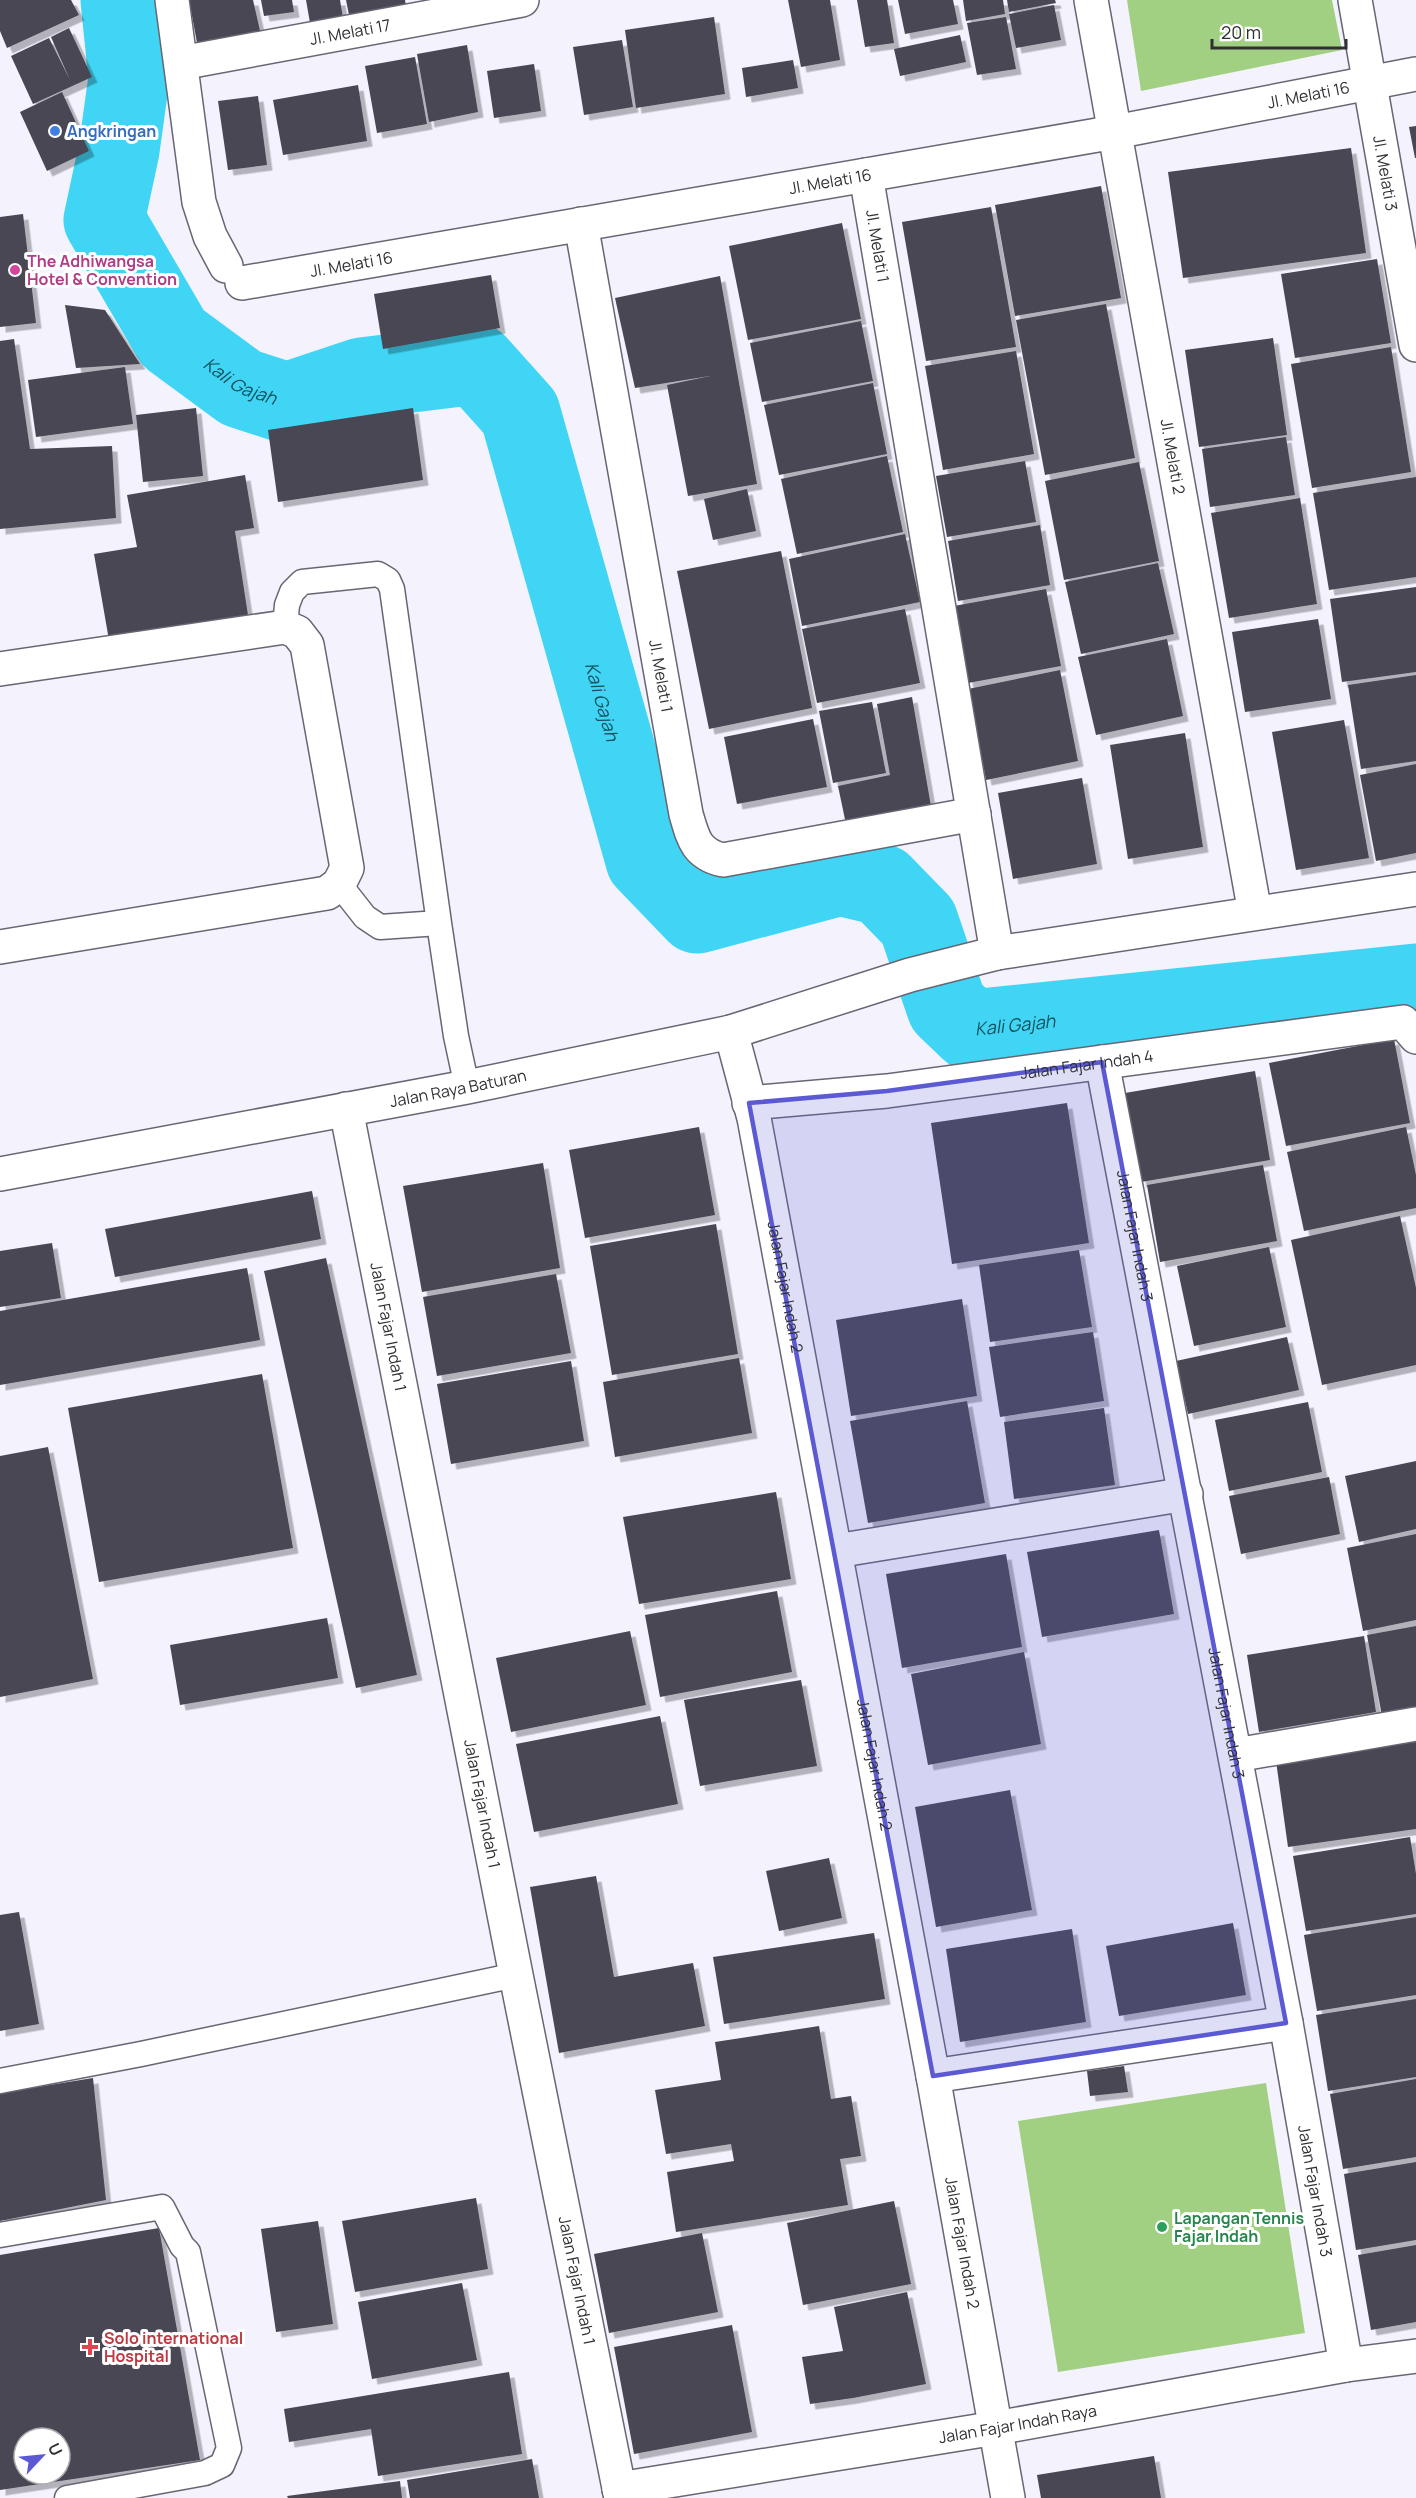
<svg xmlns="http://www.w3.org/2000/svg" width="1416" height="2498" font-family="Manrope,sans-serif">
	<defs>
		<filter id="shadow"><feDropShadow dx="5.5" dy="5.5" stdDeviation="0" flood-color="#0004"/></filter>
	</defs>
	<rect width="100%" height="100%" fill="#f4f2fd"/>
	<path fill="#a2d082" d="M1127,0H1332L1342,50L1141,91Z
		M1266,2083L1305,2333L1058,2372L1018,2121Z"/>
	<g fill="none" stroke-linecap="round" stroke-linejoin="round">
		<path stroke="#40d5f5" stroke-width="81" id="s1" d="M121,0L129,78L119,150L104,220L173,338L241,388L287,403L362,378L476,364L520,413L646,860L697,913L840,875L882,885L918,922L947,1007L971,1030L1416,984"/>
	</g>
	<path fill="#494652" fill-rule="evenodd" filter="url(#shadow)" d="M0,0H71L79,15L7,48L0,31Z
		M189,0H253L261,35L198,48Z
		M261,0H292L294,12L264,16Z
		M306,0H340L343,18L310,23Z
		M346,0H405L407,11L350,20Z
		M788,0H830L840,60L801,67Z
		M857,0H887L894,43L865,47Z
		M898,0H953L958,24L905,34Z
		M963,0H1003L1005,14L966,21Z
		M1007,0H1055L1056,3L1009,12Z
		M1054,5L1061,40L1016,48L1009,14Z
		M714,17L725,94L636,108L625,30Z
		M1006,17L1016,69L977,75L967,23Z
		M69,28L92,77L33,104L11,56L49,38L70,80L51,37Z
		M960,35L966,62L900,76L894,49Z
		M622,40L633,107L584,115L573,47Z
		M467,45L478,112L429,122L417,54Z
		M415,57L427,124L377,133L365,66Z
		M793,60L798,88L746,97L742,68Z
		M534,64L541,111L494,118L487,71Z
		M358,85L367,141L283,155L273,100Z
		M62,92L89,151L47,171L20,112Z
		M258,96L267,165L228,170L218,101Z
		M1416,126V158H1415L1409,127Z
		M1351,148L1366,253L1183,278L1168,172Z
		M1101,186L1121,298L1015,316L995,205Z
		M991,207L1016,347L926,361L902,222Z
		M23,214L36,323L0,327V217Z
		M842,223L861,319L748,340L729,246Z
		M1377,259L1391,343L1295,358L1281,274Z
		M491,275L500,328L383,349L374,294Z
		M720,276L757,484L688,496L667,385L710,376L635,388L615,298Z
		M1106,304L1135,458L1045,475L1016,320Z
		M65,305L105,310L140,364L76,368Z
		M861,321L873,381L762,402L750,343Z
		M1273,338L1287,435L1199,447L1185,350Z
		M14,339L30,449L112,446L116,518L0,529V341Z
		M1391,347L1411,472L1312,488L1291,364Z
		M1016,351L1034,454L943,470L925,366Z
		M125,367L133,424L36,437L28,380Z
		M873,383L887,454L779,475L764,405Z
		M196,408L203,476L143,482L136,415Z
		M413,408L423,480L278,502L268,430Z
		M1286,437L1295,495L1210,507L1202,449Z
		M887,456L903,532L797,554L781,479Z
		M1025,461L1036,522L947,537L936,476Z
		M1139,462L1159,561L1064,580L1045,481Z
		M245,475L254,528L235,531L248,615L154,640L110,646L94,554L137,547L127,495Z
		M1416,477V577L1329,590L1313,493Z
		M747,489L756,531L713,540L704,499Z
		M1300,498L1317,604L1229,618L1211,513Z
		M1040,525L1050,585L958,601L948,541Z
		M905,534L920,602L802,626L789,559Z
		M781,551L812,708L709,729L677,571Z
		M1158,563L1174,634L1081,654L1065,582Z
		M1416,587V672L1342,682L1330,599Z
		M1046,589L1061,666L968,683L954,606Z
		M905,609L920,683L817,703L802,629Z
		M1318,619L1331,699L1245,712L1232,632Z
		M1167,639L1183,716L1096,735L1078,657Z
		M1060,670L1078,761L986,780L968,689Z
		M1416,675V761L1361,769L1348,685Z
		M912,697L932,812L847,829L838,786L890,775L877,704Z
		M872,702L886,773L833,783L819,711Z
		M813,719L827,787L737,804L724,737Z
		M1344,720L1369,858L1296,870L1272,732Z
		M1185,733L1203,847L1128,859L1110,745Z
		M1416,764V853L1376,861L1360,775Z
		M1082,778L1097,864L1013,879L998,793Z
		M1394,1039L1410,1123L1286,1146L1269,1063Z
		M1255,1071L1270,1160L1141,1182L1125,1093Z
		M1067,1103L1089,1243L952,1264L931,1123Z
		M699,1127L715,1215L585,1238L569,1150Z
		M1406,1127L1416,1175V1208L1304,1231L1287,1152Z
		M543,1163L560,1268L422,1292L403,1186Z
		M1263,1165L1277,1241L1160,1262L1147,1185Z
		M312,1191L321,1239L115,1277L105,1229Z
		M1400,1216L1416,1288V1365L1322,1385L1291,1240Z
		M716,1224L738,1354L612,1375L590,1246Z
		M52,1243L61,1298L0,1307V1251Z
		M1269,1247L1286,1327L1194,1346L1177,1266Z
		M1079,1250L1092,1327L990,1342L979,1265Z
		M326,1258L417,1675L356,1688L264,1271Z
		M247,1268L260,1340L0,1385V1311Z
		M556,1274L571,1353L437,1376L423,1297Z
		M962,1299L977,1396L851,1416L836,1320Z
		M1093,1332L1104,1401L1000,1417L989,1347Z
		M1287,1337L1299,1390L1188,1414L1176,1361Z
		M739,1358L752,1433L615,1457L603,1382Z
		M571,1361L584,1441L451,1464L437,1384Z
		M262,1374L293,1548L99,1582L68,1408Z
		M967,1401L985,1503L868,1523L850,1421Z
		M1308,1402L1322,1472L1229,1491L1215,1420Z
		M1104,1408L1115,1485L1014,1499L1004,1422Z
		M48,1447L93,1679L0,1697V1456Z
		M1416,1461V1529L1359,1542L1345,1476Z
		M1329,1477L1340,1534L1241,1554L1229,1496Z
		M776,1492L791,1579L639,1604L623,1517Z
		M1159,1530L1174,1614L1042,1637L1027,1552Z
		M1416,1534V1620L1363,1631L1347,1548Z
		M1006,1554L1022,1647L902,1668L886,1574Z
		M777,1591L792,1672L660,1697L645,1615Z
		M327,1618L338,1678L180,1705L170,1645Z
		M1416,1626V1711L1382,1716L1367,1635Z
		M630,1631L646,1705L511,1732L496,1658Z
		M1364,1636L1376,1712L1259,1732L1247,1655Z
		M1024,1652L1041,1744L928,1765L911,1674Z
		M801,1680L817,1766L700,1786L684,1700Z
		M660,1716L678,1804L534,1832L516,1744Z
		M1416,1742V1829L1288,1847L1276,1761Z
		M1010,1790L1032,1910L936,1927L915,1807Z
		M1410,1837L1416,1874V1914L1306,1931L1293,1856Z
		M829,1858L842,1918L779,1931L766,1871Z
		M596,1876L614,1977L693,1963L705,2026L559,2053L530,1887Z
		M19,1912L39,2024L0,2031V1915Z
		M1416,1917V1995L1317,2011L1304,1935Z
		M1233,1923L1246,1995L1119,2016L1106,1946Z
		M1072,1929L1086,2022L960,2042L946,1949Z
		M874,1933L885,1999L724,2024L713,1957Z
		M1416,1999V2077L1328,2091L1316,2015Z
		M819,2026L831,2099L851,2096L861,2156L840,2159L848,2205L676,2232L667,2172L734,2161L731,2144L666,2154L655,2090L721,2080L715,2042Z
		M1124,2066L1128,2092L1090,2096L1087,2071Z
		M93,2078L106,2200L0,2221V2093Z
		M1416,2079V2157L1343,2169L1330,2094Z
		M1416,2162V2240L1356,2250L1344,2174Z
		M476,2198L488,2269L355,2292L342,2221Z
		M894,2201L911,2284L803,2305L787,2223Z
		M318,2221L333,2324L276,2332L261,2229Z
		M159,2228L200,2460L0,2490V2255ZM24,2438H60V2474H24Z
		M702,2233L718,2312L609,2333L594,2254Z
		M1416,2245V2322L1371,2330L1358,2255Z
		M462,2283L477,2360L372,2379L358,2302Z
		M907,2292L926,2384L853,2398L810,2404L802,2357L843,2351L834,2307Z
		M732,2325L752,2432L634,2454L614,2347Z
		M509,2372L522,2454L378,2476L371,2429L289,2442L284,2409Z
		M1154,2456L1161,2498H1041L1037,2475Z
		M532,2459L539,2498H410L407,2480Z
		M400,2481L402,2498H288L287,2496Z"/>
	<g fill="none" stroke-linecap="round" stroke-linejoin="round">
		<g stroke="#686672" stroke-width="27">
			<path id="lane" d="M285,627L287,605L292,592L302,582L378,574L388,580L392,589L439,923L380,927L365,917L339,884
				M439,923L456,1036L467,1087
				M0,2081L141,2054L516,1975
				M0,2235L162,2207L182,2246L188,2252L229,2448L222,2465L205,2473L67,2498"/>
		</g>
		<g stroke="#686672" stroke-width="36">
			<g id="street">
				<path d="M172,0L199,202L210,236L226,266"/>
				<path id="s2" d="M1091,0L1255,913"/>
				<path id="s3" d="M1355,0L1416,345"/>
				<path id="s4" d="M181,63L522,0"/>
				<path id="s5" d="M866,175L997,953"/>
				<path id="s6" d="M581,224L686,814C693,838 696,854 723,860L974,814"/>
				<path id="s7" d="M242,283L1115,132L1416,74"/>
				<path d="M0,669L285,627L297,632L307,645L347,868L339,884L327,893L0,947"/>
				<path id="s8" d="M731,1032L754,1118L933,2076L1008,2498"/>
				<path id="s9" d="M1102,1062L1286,2023L1346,2365"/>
				<path id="s10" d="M749,1103L887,1091L1403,1022L1416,1037"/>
				<path id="s11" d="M346,1109L516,1975L621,2498"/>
				<path d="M836,1551L1186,1494"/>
				<path d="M1236,1755L1416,1724"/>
				<path d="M933,2076L1286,2023"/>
				<path id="s12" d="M619,2489L996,2428L1346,2365L1416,2356"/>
			</g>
		</g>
		<g stroke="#686672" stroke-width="36">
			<g id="secondary">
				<path id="s13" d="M0,1174L467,1087L731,1032L910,975L997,953L1416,889"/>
			</g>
		</g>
		<use href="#lane" stroke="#fff" stroke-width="24"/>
		<use href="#street" stroke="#fff" stroke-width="33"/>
		<use href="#secondary" stroke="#fff" stroke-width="33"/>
	</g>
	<path fill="#5c5ad3" fill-opacity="0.2" stroke="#5c5ad3" stroke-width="4.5" stroke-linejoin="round" d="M1102,1062L1286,2023L933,2076L749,1103L887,1091Z"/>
	<circle fill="#3f7fe0" stroke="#fff" stroke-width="2" cx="55" cy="131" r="6"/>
	<circle fill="#d1479c" stroke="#fff" stroke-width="2" cx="15" cy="270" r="6"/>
	<circle fill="#2e9e5b" stroke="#fff" stroke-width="2" cx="1162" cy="2227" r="6"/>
	<path fill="#e0444e" stroke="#fff" stroke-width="2" d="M87 2338h6v6h6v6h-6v6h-6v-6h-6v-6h6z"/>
	<g text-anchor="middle" stroke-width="6" stroke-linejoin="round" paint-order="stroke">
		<g font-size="16" fill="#302f34" stroke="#fff">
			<text dy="6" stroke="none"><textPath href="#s4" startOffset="172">Jl. Melati 17</textPath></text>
			<text dy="6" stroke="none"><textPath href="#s7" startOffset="1083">Jl. Melati 16</textPath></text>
			<text dy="6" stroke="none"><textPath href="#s3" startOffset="176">Jl. Melati 3</textPath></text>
			<text dy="6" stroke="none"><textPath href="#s7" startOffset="597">Jl. Melati 16</textPath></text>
			<text dy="6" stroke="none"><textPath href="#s5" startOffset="72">Jl. Melati 1</textPath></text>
			<text dy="6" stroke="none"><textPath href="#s7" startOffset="111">Jl. Melati 16</textPath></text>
			<text dy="6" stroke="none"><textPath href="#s2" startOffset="464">Jl. Melati 2</textPath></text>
			<text dy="6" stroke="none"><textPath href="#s6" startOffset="459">Jl. Melati 1</textPath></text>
			<text dy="6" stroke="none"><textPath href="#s10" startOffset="340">Jalan Fajar Indah 4</textPath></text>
			<text dy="6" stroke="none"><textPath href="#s13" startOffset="466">Jalan Raya Baturan</textPath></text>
			<text dy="6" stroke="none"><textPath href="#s9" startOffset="177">Jalan Fajar Indah 3</textPath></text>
			<text dy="6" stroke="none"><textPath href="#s8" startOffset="261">Jalan Fajar Indah 2</textPath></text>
			<text dy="6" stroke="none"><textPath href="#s11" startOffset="222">Jalan Fajar Indah 1</textPath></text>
			<text dy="6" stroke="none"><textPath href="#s9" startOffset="663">Jalan Fajar Indah 3</textPath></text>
			<text dy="6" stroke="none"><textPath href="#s8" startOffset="747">Jalan Fajar Indah 2</textPath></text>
			<text dy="6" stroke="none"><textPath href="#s11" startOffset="708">Jalan Fajar Indah 1</textPath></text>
			<text dy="6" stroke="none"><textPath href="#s9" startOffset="1149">Jalan Fajar Indah 3</textPath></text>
			<text dy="6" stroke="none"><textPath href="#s8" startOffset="1233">Jalan Fajar Indah 2</textPath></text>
			<text dy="6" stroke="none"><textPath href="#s11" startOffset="1194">Jalan Fajar Indah 1</textPath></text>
			<text dy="6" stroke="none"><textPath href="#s12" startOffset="404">Jalan Fajar Indah Raya</textPath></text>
		</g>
		<g font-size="16" font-weight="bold" fill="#366cbe" stroke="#fff" text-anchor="start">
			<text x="67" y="137">Angkringan</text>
		</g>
		<g font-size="16" font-weight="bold" fill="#b23c85" stroke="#fff" text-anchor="start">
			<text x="27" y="267">The Adhiwangsa<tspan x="27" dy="18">Hotel &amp; Convention</tspan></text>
		</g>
		<g font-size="16" font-weight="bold" fill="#27864d" stroke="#fff" text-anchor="start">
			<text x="1174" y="2224">Lapangan Tennis<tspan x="1174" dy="18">Fajar Indah</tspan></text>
		</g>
		<g font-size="16" font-weight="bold" fill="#be3a42" stroke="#fff" text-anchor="start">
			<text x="104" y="2344">Solo international<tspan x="104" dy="18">Hospital</tspan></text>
		</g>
		<g font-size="18" font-style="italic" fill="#12505d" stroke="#fff">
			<text dy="6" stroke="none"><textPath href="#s1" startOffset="440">Kali Gajah</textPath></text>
			<text dy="6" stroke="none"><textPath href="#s1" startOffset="1052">Kali Gajah</textPath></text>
			<text dy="6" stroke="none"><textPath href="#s1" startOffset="1700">Kali Gajah</textPath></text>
		</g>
	</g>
	<g transform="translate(42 2456) rotate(64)"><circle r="28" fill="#ffffff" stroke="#acacae" stroke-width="1.5"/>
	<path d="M0-4.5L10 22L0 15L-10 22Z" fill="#5c5ad3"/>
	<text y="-9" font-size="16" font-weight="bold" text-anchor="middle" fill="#302f34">U</text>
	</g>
	<path d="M1212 39v9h134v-9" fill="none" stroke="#302f34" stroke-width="3"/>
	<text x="1221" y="39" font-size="18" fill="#302f34" stroke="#ffffff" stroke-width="4.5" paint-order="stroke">20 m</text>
</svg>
